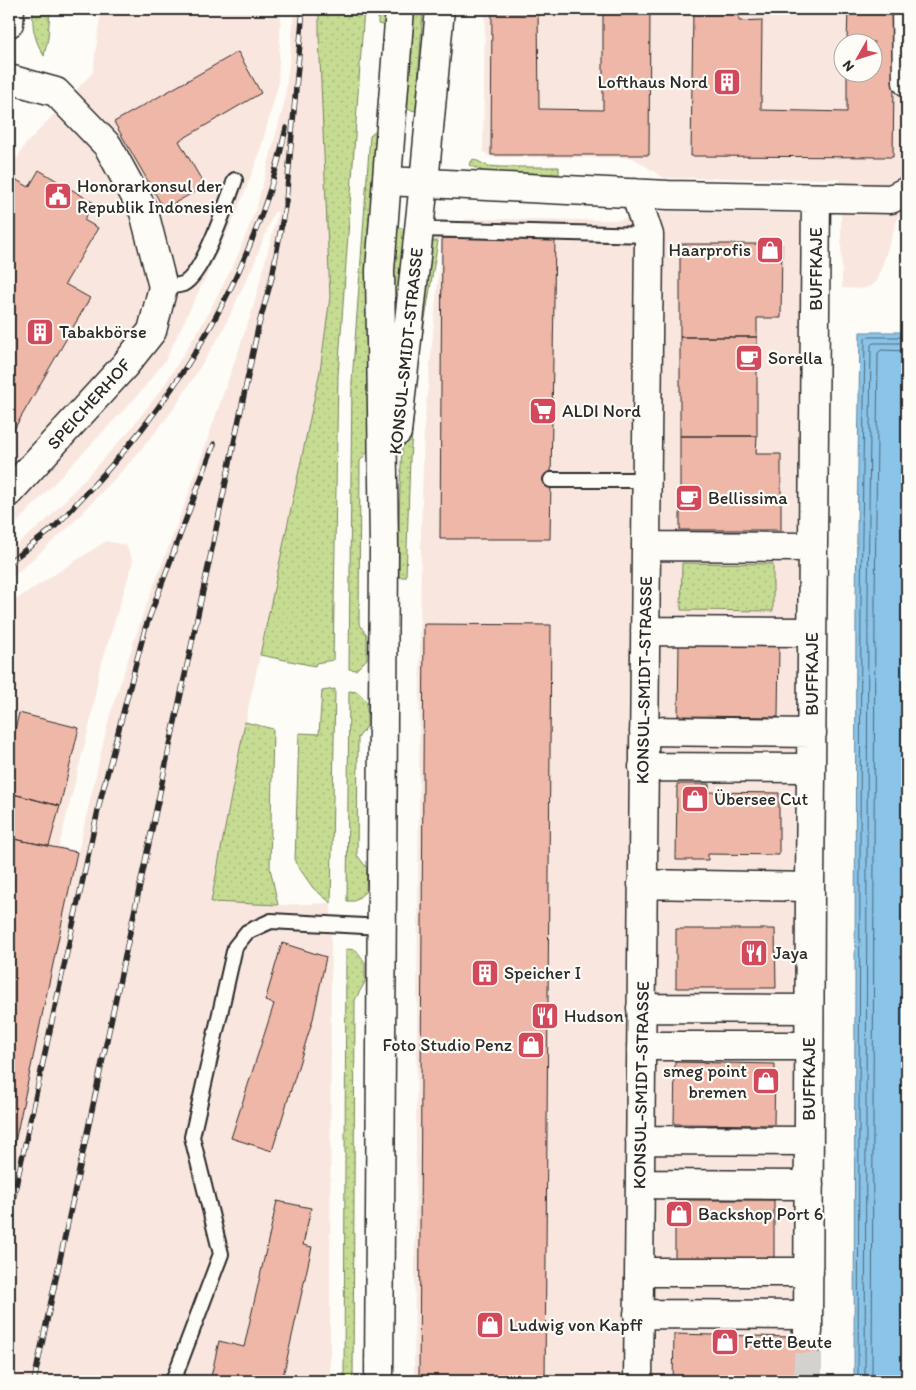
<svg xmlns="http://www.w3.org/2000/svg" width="916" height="1390" font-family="Itim,sans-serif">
	<defs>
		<pattern id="grass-dots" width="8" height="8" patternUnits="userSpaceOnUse" patternTransform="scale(1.25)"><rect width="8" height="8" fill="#c6dc92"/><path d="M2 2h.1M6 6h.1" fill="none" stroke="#aabd7e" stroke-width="1.8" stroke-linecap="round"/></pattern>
	</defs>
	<rect width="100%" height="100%" fill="#fdfcf7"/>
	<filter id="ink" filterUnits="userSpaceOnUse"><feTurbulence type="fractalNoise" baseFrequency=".02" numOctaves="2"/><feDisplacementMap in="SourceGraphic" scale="10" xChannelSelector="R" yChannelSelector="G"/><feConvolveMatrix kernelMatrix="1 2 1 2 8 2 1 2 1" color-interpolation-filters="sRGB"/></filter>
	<g filter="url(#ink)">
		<path fill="#f9e7df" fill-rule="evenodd" d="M101,9H281L278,86L259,155L237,212L165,361L138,395L9,531V172L25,145L93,72Z
			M294,9H319V35L330,297L320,371L312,423L249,705L211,901L278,905L331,903L330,1381H9V604L106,541L126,545L133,562L99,672L91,719L59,846L78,852L109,718L143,614L187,498L253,308L278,212H274L253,266L222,332L174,409L135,457L70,526L9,580V550L45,522L128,432L162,389L204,321L235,262L256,209L284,104L291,48Z
			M485,9H907V197L902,206L877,281L871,286L862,289L842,288L840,179L664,178L633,158L490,157L483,151ZM844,42H874V72H844Z
			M668,211L801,214L794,1381H414L421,533L424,428L442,238L453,227L467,219L618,220Z"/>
		<path fill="url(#grass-dots)" stroke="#78845e" d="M33,9H50L48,38L44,56C34,39 32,28 33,9Z
			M319,9H364L338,375L333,660L316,663L315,666L260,655L320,371L330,297L319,35Z
			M378,9H387L386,26L378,24Z
			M414,9H423L416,111L407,109Z
			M378,129L370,449L360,461L359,623L367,635V659L356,670L349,669L352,382L370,136Z
			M473,159L488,166L501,167H559V174L486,172L469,165Z
			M401,227L405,231L396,322H393L390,247L397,230Z
			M433,241H438L418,361L410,458L406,577H399C398,492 402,407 416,323C420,295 423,267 433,241Z
			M682,563L773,564V611L681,610Z
			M335,689L331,903L313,888L295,862L299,733L319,734L322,691Z
			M349,691L358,692L367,702V726L358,738L357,855L367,868L366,891L355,901H347Z
			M245,722L273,729L270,868L278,905L211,902Z
			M346,949L356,950L365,962V982L355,1000L353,1381H344Z"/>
		<path fill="#8ac4e9" stroke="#64879d" d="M860,332H907V1381H854L856,599Z"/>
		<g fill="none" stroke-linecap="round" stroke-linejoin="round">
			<path stroke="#516877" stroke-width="1" d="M858,1381L861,599L865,339L867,337H907
				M865,1381L868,599L871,345L873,343H907
				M872,1381L875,600L878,353L881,350L907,351"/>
		</g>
		<path fill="#efb7a7" stroke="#2b2b2b" d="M492,9H538L539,109L603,110V9H650L649,155H491Z
			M693,9H739V21L762,20L761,110L847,112V72H874V42H847L848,9H895L893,157L691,156Z
			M238,52L261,93L179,141L205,186L164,209L114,122Z
			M39,170L94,203L84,220L98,228L65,284L90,298L9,438V181L11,177L29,187Z
			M442,238L555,239L550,539H440Z
			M680,244H782L781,318H757V337H680Z
			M680,337H757V436H680Z
			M680,436H757L756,454H781V530H680Z
			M424,624L551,625L545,1381H419Z
			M679,643L779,644L778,717L678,716Z
			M19,713L79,728L60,806L9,793V755Z
			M677,784H709V792L779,793V855L708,854V860H676Z
			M9,793L60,806L49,846L9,838Z
			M9,838L77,852L9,1170Z
			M676,929H775L776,988H676Z
			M282,943L326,957L313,1019L272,1151L231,1138L274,1004L265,1001Z
			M675,1062L775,1064L774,1125L674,1124Z
			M675,1200H774V1258H675Z
			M277,1201L311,1208L303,1245L312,1247L282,1381H210L219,1341L244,1347Z
			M791,1331L820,1332L818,1381H673L674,1334L791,1337Z"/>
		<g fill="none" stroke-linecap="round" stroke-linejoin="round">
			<path stroke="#d3d2ce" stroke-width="28" stroke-dasharray="28 14" stroke-linecap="butt" d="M808,1381V1332"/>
			<g stroke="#2b2b2b" stroke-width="18">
				<path id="lane" d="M419,229L649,235
					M163,287C169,286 177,286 183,284C203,275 227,202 235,180
					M551,480H646
					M173,1381L221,1254L192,1137L235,947L247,932L271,921L382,927"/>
			</g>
			<g stroke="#2b2b2b" stroke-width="31">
				<path id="street" d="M906,9L907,82
					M9,23L10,9
					M9,79L56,92L108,146L144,212L163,287L152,331L125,365L9,492
					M387,181L668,195L891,199L907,191
					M635,193L649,235L638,1381
					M646,546L813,547
					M645,631L812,632
					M644,731L812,733
					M643,767L811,768
					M642,884L810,887
					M641,1008L809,1009
					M641,1046H809
					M640,1140L809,1141
					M640,1184L809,1185
					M639,1272H809
					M638,1314L808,1315
					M808,1332L810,887L816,198"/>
			</g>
			<g stroke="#2b2b2b" stroke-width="31">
				<path id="secondary" d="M397,432L424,183L440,9
					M379,1381L384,548L380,270L400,9"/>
			</g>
			<use href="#lane" stroke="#fdfcf7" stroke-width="14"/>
			<use href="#street" stroke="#fdfcf7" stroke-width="28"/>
			<use href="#secondary" stroke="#fdfcf7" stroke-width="28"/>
			<g stroke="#2b2b2b" stroke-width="5.5">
				<path id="rail" d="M9,562C23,552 37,541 51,530C65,518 77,502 90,489C185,389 258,263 286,128
					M9,1218L100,801L145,629L214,444
					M34,1381L210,558L258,328L272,277L286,201L303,9"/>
			</g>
			<use href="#rail" stroke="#fdfcf7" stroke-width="4" stroke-dasharray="11" stroke-linecap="butt"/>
		</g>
	</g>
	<defs>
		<g id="building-square" transform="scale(1.4375)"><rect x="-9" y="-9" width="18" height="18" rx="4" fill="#d1495b" stroke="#fdfcf7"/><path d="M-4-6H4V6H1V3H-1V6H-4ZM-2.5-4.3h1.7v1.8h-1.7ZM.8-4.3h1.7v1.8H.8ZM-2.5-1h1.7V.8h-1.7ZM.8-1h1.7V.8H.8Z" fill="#fff"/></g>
		<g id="civic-square" transform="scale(1.4375)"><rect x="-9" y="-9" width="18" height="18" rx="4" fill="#d1495b" stroke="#fdfcf7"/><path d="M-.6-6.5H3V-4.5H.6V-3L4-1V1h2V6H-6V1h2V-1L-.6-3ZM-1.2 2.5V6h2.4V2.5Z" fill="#fff"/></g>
		<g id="shop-square" transform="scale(1.4375)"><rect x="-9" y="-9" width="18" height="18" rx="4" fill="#d1495b" stroke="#fdfcf7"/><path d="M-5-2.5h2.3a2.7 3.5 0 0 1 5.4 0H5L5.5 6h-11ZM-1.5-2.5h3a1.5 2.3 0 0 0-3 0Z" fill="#fff"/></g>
		<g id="cafe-square" transform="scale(1.4375)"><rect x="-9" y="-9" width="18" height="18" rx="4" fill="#d1495b" stroke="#fdfcf7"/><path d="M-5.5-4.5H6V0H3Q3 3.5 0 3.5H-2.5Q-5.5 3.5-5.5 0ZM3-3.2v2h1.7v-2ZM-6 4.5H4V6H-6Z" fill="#fff"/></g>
		<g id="supermarket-square" transform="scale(1.4375)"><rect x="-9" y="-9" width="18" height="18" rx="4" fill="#d1495b" stroke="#fdfcf7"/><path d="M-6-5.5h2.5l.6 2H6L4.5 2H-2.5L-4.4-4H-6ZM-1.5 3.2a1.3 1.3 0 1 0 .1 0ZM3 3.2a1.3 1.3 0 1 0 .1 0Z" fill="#fff"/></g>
		<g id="restaurant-square" transform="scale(1.4375)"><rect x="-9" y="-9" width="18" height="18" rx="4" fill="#d1495b" stroke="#fdfcf7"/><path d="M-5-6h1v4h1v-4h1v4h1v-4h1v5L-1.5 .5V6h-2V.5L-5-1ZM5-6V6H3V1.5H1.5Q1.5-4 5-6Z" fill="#fff"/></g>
	</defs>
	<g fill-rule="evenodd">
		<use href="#building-square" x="727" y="82"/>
		<use href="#civic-square" x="58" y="196"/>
		<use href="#shop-square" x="770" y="250"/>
		<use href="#building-square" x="40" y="332"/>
		<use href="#cafe-square" x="749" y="358"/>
		<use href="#supermarket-square" x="543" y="411"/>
		<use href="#cafe-square" x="689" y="498"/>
		<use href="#shop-square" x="695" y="799"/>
		<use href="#restaurant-square" x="754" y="953"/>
		<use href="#building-square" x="485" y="973"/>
		<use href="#restaurant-square" x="545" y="1016"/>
		<use href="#shop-square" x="531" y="1045"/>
		<use href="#shop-square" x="766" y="1081"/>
		<use href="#shop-square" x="679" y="1214"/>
		<use href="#shop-square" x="490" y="1325"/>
		<use href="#shop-square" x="725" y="1342"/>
	</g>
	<g text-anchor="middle" stroke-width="4.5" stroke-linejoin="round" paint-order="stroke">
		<g font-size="18" fill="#2b2b2b" stroke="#fdfcf7" text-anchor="start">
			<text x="708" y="88" text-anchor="end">Lofthaus Nord</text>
			<text x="77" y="192">Honorarkonsul der<tspan x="77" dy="21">Republik Indonesien</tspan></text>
			<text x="751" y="256" text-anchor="end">Haarprofis</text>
			<text x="59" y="338">Tabakbörse</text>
			<text x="768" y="364">Sorella</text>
			<text x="562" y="417">ALDI Nord</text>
			<text x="708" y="504">Bellissima</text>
			<text x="714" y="805">Übersee Cut</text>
			<text x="773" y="959">Jaya</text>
			<text x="504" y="979">Speicher I</text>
			<text x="564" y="1022">Hudson</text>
			<text x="512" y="1051" text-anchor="end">Foto Studio Penz</text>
			<text x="747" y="1077" text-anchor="end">smeg point<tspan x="747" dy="21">bremen</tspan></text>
			<text x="698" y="1220">Backshop Port 6</text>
			<text x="509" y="1331">Ludwig von Kapff</text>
			<text x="744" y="1348">Fette Beute</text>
		</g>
		<g font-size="18" fill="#2b2b2b" stroke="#fdfcf7">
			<text transform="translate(816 269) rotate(-90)" y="6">BUFFKAJE</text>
			<text transform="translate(406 351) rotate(-84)" y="6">KONSUL-SMIDT-STRASSE</text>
			<text transform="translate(89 404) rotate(-48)" y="6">SPEICHERHOF</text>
			<text transform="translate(812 674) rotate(-90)" y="6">BUFFKAJE</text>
			<text transform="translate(644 680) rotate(-89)" y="6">KONSUL-SMIDT-STRASSE</text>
			<text transform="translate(809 1079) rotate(-90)" y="6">BUFFKAJE</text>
			<text transform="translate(641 1085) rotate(-89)" y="6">KONSUL-SMIDT-STRASSE</text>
		</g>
	</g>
	<rect width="916" height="1390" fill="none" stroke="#fdfcf7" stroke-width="30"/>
	<rect x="15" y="15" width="886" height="1360" fill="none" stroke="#2b2b2b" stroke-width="2" filter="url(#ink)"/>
	<g transform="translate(858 58) rotate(231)"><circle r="24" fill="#fdfcf7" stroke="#a9a8a5"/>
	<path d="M0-4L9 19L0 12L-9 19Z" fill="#d1495b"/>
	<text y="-8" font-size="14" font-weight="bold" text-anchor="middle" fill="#2b2b2b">N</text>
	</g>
</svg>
